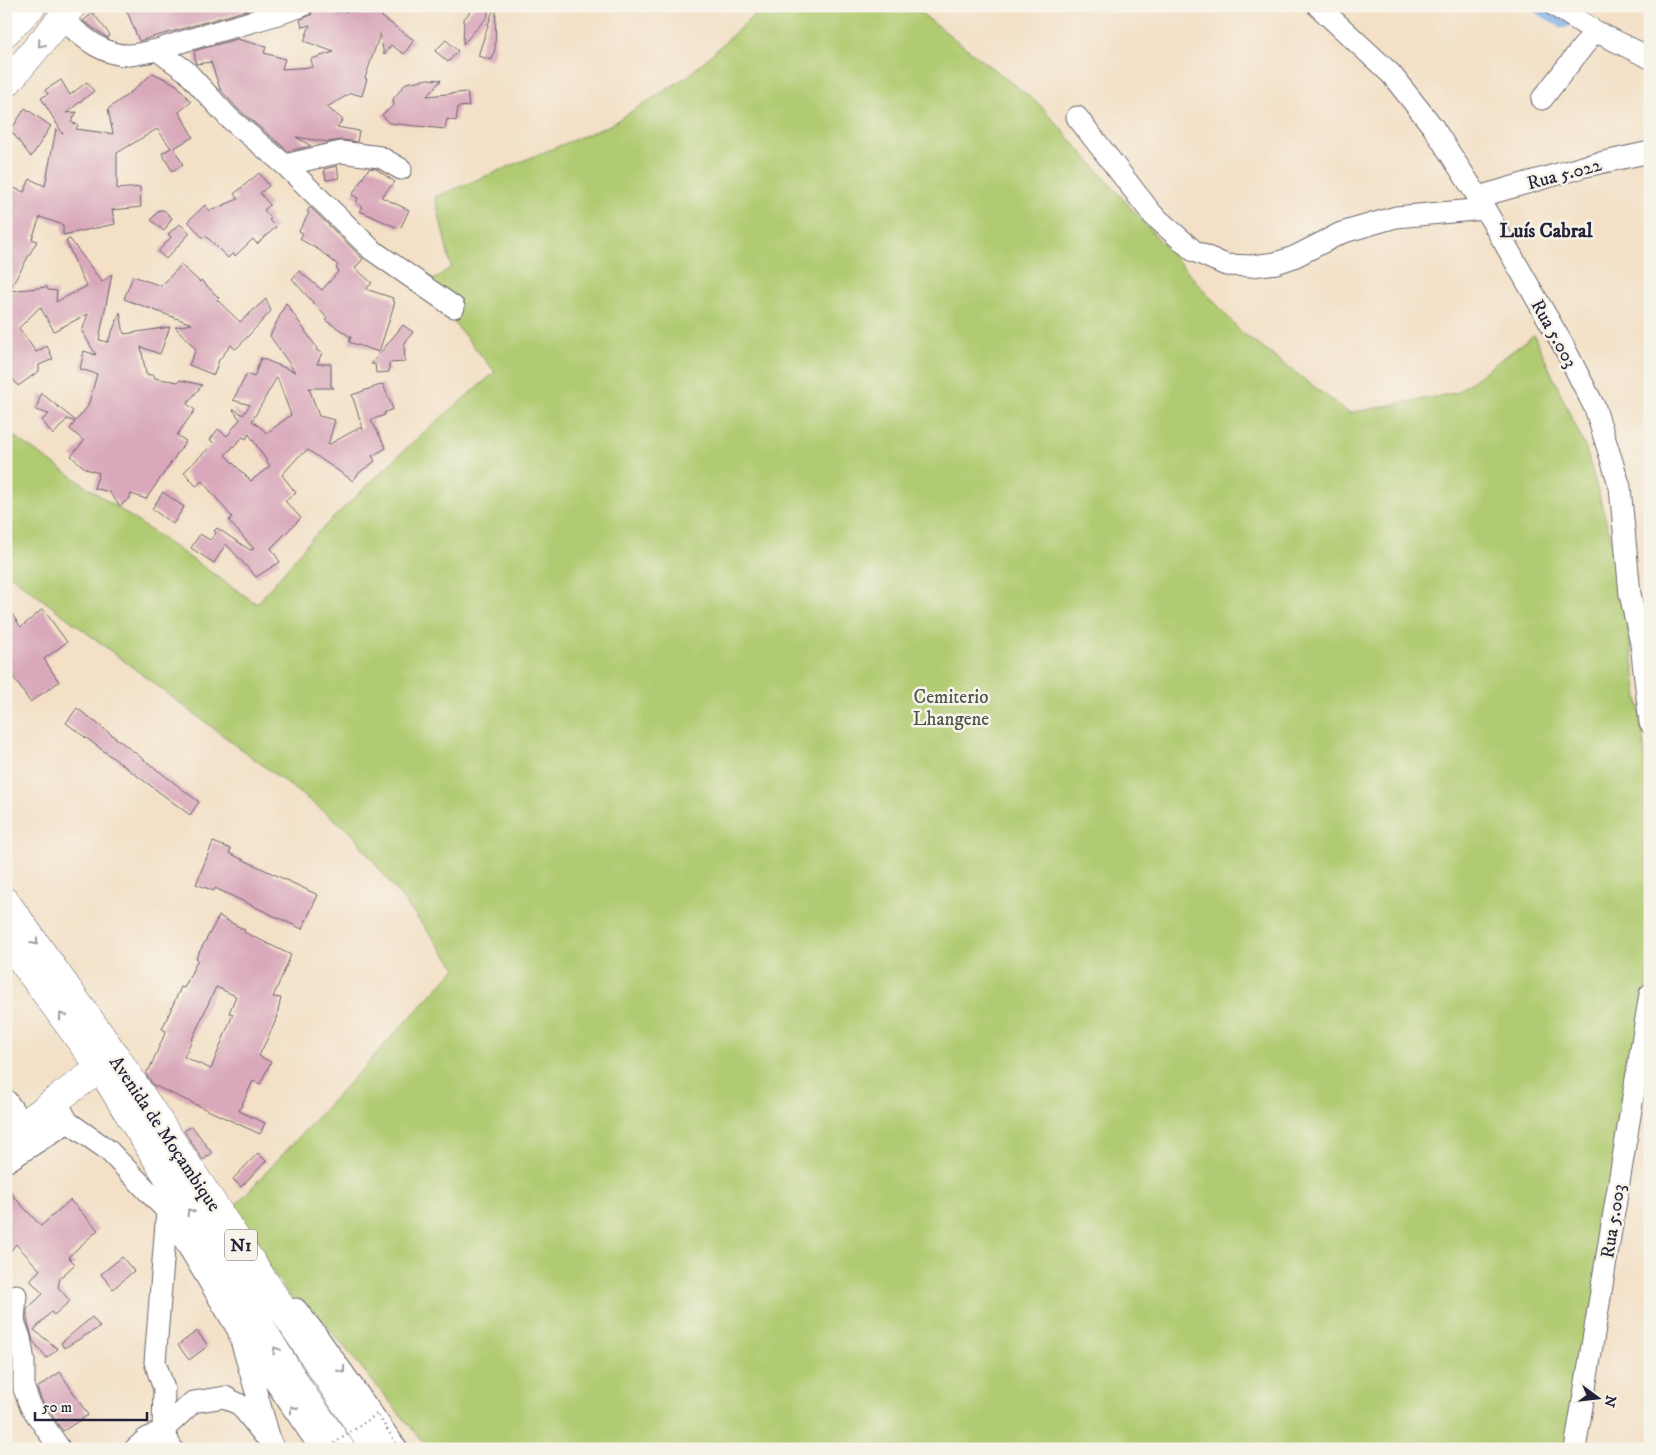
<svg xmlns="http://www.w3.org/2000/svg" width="1656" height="1455" font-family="'IM FELL DW Pica',serif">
	<rect width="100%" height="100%" fill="#f7f3e8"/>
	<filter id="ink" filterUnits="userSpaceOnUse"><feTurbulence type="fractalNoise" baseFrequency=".02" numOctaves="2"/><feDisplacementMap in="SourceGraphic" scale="10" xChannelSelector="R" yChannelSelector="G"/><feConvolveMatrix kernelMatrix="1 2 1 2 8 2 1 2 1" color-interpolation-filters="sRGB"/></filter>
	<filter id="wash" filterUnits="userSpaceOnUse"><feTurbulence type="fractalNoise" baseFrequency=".0096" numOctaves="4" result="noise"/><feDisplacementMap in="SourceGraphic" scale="20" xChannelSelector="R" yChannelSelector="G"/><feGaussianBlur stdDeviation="1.12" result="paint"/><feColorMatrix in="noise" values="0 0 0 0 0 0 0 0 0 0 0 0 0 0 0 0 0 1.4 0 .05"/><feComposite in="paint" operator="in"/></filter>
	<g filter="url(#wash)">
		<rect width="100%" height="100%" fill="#f3e0c6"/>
		<path fill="#b0cb71" stroke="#697656" d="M764,6H912L1040,105L1240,331L1349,413L1456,393L1534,335L1586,449L1622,578L1644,743L1650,818V949L1646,1004L1570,1449H489L488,1447L429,1449L322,1320L305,1318L230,1211L456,968L350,831L6,572V431L257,604L311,539L415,440L495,372L424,287L451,267L435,197L610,125L688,76Z"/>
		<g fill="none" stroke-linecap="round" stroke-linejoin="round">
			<path stroke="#77abe4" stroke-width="16" d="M1540,6L1564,20"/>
		</g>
		<g id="blocks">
			<path fill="#d9a9bb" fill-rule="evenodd" d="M125,6H250L251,9L139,41Z
				M314,6H336V12L366,10L365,6H381L382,17L414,40L404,54L391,45L384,55L380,34L365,78L367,79L362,96L351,93L327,107L343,120L337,127L359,131L357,142L342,140L328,142L296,137L311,146L288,151L238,109L220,89L211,62L196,64L194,51L237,39L266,47L264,53L285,59L282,69L313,67L311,59L334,52L304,41L310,25L302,27L300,20L311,15Z
				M475,6H488V16L463,44L464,19Z
				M493,10H496L495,48L492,60L478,56Z
				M93,13L110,35L108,38L83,21Z
				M446,40L458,51L448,62L435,51Z
				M153,73L177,85L191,102L179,112L193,137L174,148L183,165L172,171L162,153L171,148L157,129L117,153V189L140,187L141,207L112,210L115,224L63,235V225L40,217L32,239L37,241L9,291L47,287L48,290L57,291L56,302L87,286L82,278L66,241L70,239L102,282L112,274L99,340L108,342L120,312L124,334L170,327L160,354L141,347L146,374L155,376L154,378L178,382L180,380L202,385L187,404L195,410L177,435L186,441L146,499L131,494L129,499L120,506L109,492L94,488L99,473L86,469L71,456L84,441L70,429L75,422L67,419L53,435L42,420L49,414L36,410L41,393L76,421L88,406L97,374L80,369L84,351L96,355L82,331L88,314L54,331L40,307L19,328L36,352L47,346L53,359L39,365V371L18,386L6,370V185L24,192L30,179L45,186L56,129L63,134L41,98L48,94L45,90L61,80L70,95L87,82L94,91L66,113L77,112L71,122L78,125L76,129L113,134L108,109L131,92Z
				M428,79L441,80L427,96L467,92L469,106L458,107L456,121L447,119L445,129L389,123L382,115L394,105L393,99L406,83Z
				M25,108L51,126L31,157L9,128L15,124Z
				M337,166L339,178L326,180L324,169Z
				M369,168L376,169L395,182L381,197L409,210L401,227L398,228L360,211L363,207L356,203L358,198L352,195Z
				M259,173L269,186L260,193L270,205L264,210L271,218L269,220L276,227L257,244L253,239L235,256L233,253L228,258L206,236L203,238L188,221L205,205L210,211L238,199L234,194Z
				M310,207L363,259L355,268L372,283L366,289L393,298L392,301L395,302L379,352L349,342L351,337L325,320L327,318L292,279L299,271L322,290L339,271L336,268L338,265L319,250L300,239L303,233L299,231L309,213L307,212Z
				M159,210H164L172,218L164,231L151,220Z
				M180,224L190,233L166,259L158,252L171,237L168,234Z
				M181,265L200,282L201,280L219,298L217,300L240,322L266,299L271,311L239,346L235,349L231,345L219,360L214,375L189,365L196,349L175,327L192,324L124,299L133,276L161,286Z
				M286,303L317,348L316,350L322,353L317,364H331V386L334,388H309L319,416L335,420L328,445L359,428L363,429L352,395L383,384L393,409L384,413L385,415L371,420L386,448L372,456L375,461L359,473L353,481L308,450L299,456L282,475L296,493L285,501L301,518L271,548L280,562L256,577L226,544L214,563L191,548L200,534L210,540L216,533L214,531L217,528L250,550L254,549L229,521L232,517L202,481L196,486L184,472L214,443L210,440L218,429L227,436L240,419L233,410L234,409L243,415L250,405L233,400L247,374L254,377L261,358L295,372L270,336ZM277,377L291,415L267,433L252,421ZM249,434L270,466L251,481L225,455L243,437L246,439Z
				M403,325L413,332L404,344L405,362L389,363V372L376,373L375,364H371Z
				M163,492L184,507L173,524L152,509Z
				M6,606L21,627L43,609L67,642L44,659L59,682L30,702L6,666Z
				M77,708L199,802L190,815L66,723Z
				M213,842L231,849L229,853L318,895L302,929L215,888L214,891L196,884Z
				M219,916L245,930L244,932L291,955L273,997L281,998L277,1015L278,1016L259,1056L271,1062L260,1084L253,1081L239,1111L265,1123L260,1134L153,1085L146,1074L148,1070H149L166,1031L162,1029L181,987L184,988L198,959L196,958ZM216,987L236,996L229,1013L233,1014L211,1069L184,1057Z
				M192,1126L212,1153L203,1160L184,1131Z
				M258,1153L266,1161L241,1187L233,1179Z
				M6,1188L41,1226L70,1200L98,1230L68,1257L75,1264L60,1278L58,1287L70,1301L54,1315L51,1312L34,1330L58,1349L47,1358L33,1341L27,1319V1309L43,1294L30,1280L40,1270L16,1244L6,1257Z
				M122,1257L134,1271L113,1289L101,1274Z
				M92,1317L100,1327L64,1348L61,1343Z
				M197,1331L208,1346L189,1360L178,1345Z
				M60,1372L88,1415L63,1431L41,1399L37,1388Z"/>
		</g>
	</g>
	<g filter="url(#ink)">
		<use href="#blocks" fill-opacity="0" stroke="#6b646c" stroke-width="1"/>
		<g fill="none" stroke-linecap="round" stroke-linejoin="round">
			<g stroke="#6b646c" stroke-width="23">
				<path id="minor" d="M1318,6L1391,74L1433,127L1478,197L1563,345L1595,408L1620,487L1630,594L1641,644L1650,723
					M1555,6L1595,31L1650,58
					M62,19C82,36 102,56 130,55C139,54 148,52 157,50L186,71L229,118L285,165L372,250L454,307
					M157,50C205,33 254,23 302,6
					M1542,99L1595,31
					M1077,117L1153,215L1194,251L1226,265L1252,266L1276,263L1294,257L1341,233L1396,217L1485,209
					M285,165L341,152L380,157L401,169
					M1478,197L1586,166L1650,152
					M6,1100L18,1117
					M56,1100L68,1122L108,1150L167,1211L238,1330L271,1443L274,1449
					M6,1162L68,1122
					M16,1295L14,1321L20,1338L24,1361V1389L30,1405L60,1449
					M296,1309L315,1333L397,1449
					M249,1344L321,1449
					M163,1430L164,1389L155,1362L167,1211
					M163,1430L193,1402L225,1397L240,1405L264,1435
					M135,1449L146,1439L163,1430L172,1449
					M1575,1449L1650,994"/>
			</g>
			<g stroke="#6b646c" stroke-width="29">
				<path id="major" d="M6,1139L56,1100L116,1057"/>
			</g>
			<g stroke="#6b646c" stroke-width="29">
				<path id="highway" d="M6,32L32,6
					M6,84L72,6
					M6,902L116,1057L375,1449
					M6,939L101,1069L301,1392L341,1449"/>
			</g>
			<use href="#minor" stroke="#fff" stroke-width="21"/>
			<use href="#major" stroke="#fff" stroke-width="28"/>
			<use href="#highway" stroke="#fff" stroke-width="28"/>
			<path stroke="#6b646c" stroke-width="2.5" stroke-dasharray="1 4" stroke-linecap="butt" d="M326,1449L377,1414L400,1449"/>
		</g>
		<defs><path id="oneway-chevron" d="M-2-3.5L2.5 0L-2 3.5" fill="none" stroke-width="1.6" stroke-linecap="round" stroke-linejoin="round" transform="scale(1.25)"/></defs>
		<g stroke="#9c9ca7">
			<use href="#oneway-chevron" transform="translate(41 44) rotate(131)"/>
			<use href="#oneway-chevron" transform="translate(35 942) rotate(54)"/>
			<use href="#oneway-chevron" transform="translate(62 1016) rotate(-126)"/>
			<use href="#oneway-chevron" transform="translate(190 1212) rotate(-122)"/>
			<use href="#oneway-chevron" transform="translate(276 1350) rotate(-121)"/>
			<use href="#oneway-chevron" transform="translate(342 1370) rotate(54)"/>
			<use href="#oneway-chevron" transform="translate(293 1409) rotate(-125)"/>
		</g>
	</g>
	<g text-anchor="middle" stroke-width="5" stroke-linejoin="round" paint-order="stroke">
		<rect fill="#f7f3e8" stroke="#62616f" stroke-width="1" x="225" y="1229.5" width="32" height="31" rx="4"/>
		<g font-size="18" font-weight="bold" fill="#22223b">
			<text x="241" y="1251">N1</text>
		</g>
		<g font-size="19" fill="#22223b" stroke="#f7f3e8">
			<text transform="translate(1564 173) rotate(-15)" y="7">Rua 5.022</text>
			<text transform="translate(1555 333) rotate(61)" y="7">Rua 5.003</text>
			<text transform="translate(166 1133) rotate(56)" y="7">Avenida de Moçambique</text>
			<text transform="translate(1612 1221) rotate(-81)" y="7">Rua 5.003</text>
		</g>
		<g font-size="19" fill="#4d554b" stroke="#f7f3e8">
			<text x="951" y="703">Cemiterio<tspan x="951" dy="22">Lhangene</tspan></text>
		</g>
		<g font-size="20" font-weight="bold" fill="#22223b" stroke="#f7f3e8">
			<text x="1546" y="237">Luís Cabral</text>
		</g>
	</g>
	<rect width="1656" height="1455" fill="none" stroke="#f7f3e8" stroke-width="25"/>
	<g transform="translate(1598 1398) rotate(105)" stroke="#f7f3e8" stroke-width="4" paint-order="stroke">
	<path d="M0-4L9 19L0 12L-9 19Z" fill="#22223b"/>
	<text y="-8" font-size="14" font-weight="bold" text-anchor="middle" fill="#22223b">N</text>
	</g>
	<path d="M35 1412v8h112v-8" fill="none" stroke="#22223b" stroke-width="2.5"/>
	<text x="42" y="1412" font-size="15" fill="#22223b" stroke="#f7f3e8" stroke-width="4" paint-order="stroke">50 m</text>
</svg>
